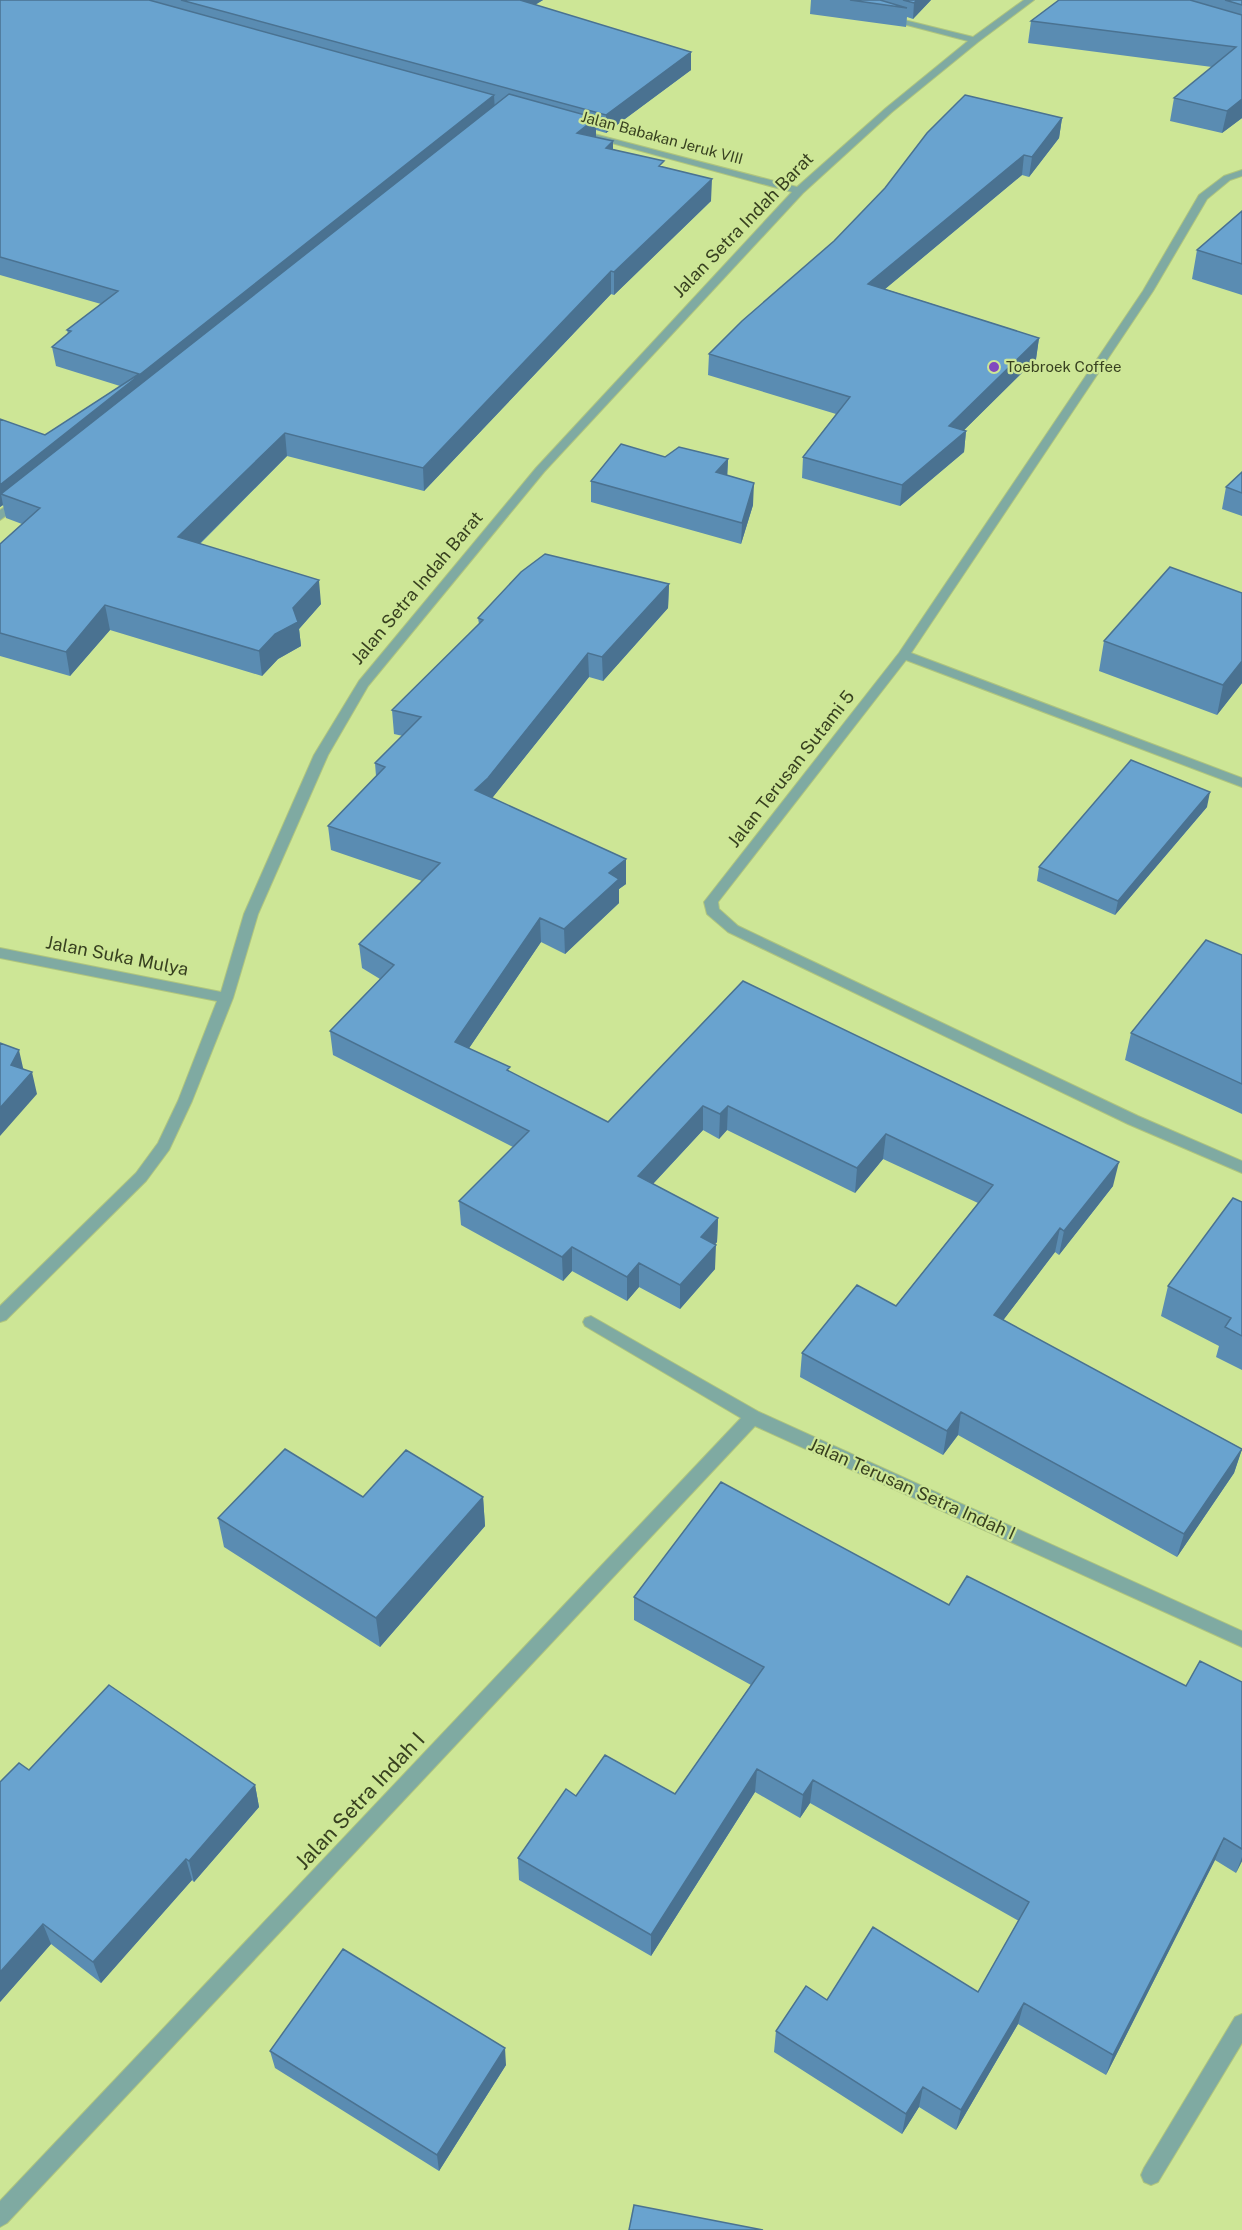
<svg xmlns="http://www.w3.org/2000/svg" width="1242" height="2230" font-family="'Public Sans',sans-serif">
	<rect width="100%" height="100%" fill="#cde696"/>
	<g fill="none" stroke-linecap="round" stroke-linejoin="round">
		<g stroke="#afc57e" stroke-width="2">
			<path id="minor" d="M1024,0H1034L978,42L892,112L803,193L544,472L368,686L328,755L258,914L233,998L192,1101L169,1150L146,1181L6,1320L0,1322V1306L136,1173L158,1143L178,1101L217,1001L0,958V948L221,992L244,914L314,755L359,681L536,468L792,192L575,133V129L797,187L886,108L968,41L884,19V15L973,37Z
				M1242,170V176L1230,180L1207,199L1153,291L911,653L1242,778V787L906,660L718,902L719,909L738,926L1138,1116L1242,1161V1173L1128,1124L728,932L707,914L704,902L899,653L1143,291L1199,195L1224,176Z
				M21,497L25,498V502L0,520V510Z
				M591,1316L759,1412L1242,1631V1647L755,1426L7,2223L0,2227V2201L741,1418L585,1326L583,1322L585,1318Z
				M1242,2014V2043L1158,2182L1151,2185L1144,2182L1141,2175L1144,2168L1235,2017Z"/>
		</g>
		<use href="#minor" fill="#7faaa2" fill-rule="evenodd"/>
	</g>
	<path fill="#5a8cb2" d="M0,0H543L535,5L691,52V70L606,133L596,130V137L613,149L664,168L711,201L614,295L611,294L424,491L287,456L200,544L321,604L299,629L301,646L278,659L262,676L110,630L70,676L0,656V544L22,524L6,518L3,505L0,507V419L45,435L120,386L56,366L52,347L68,334L67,330L101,304L0,275Z
		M811,0H931L913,19L907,17L906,27L810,14Z
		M1059,0H1242V118L1222,133L1170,121L1174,98L1212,67L1028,43L1031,21Z
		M1062,118L1059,138L1029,177L1022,175L885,289L1039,338L1036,359L964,430L966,431L964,452L900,506L802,478L803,457L836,414L708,375L709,354Z
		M1242,211V295L1192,279L1197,250Z
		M665,457L728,459L727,476L753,505L741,544L591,502V481Z
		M1242,472V516L1222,509L1226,487Z
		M669,584L668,608L603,681L589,677L492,798L626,859V884L619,889V903L565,954L541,942L469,1048L510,1072L608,1122L743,981L1113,1186L1059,1255L1055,1252L1003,1320L1242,1449L1234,1473L1177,1557L958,1435L943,1455L800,1377L802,1353L896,1306L978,1203L883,1159L855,1193L727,1130L719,1139L703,1130L653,1184L718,1218L717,1242L715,1244V1269L680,1309L639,1287L627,1301L572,1271L563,1281L461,1225L459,1201L513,1147L333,1055L330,1031L380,979L362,968L359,944L422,881L331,850L328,826L376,776L375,763L403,736L394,734L392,710L479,624L478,618Z
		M1104,641L1242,683L1217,715L1099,671Z
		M1207,807L1115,915L1037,881L1039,867Z
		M1242,955V1114L1125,1060L1131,1033Z
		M1242,1202V1370L1216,1357L1219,1346L1161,1316L1168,1286Z
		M363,1497H483L485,1526L380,1647L224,1547L218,1518Z
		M634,1597L949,1605L1186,1686L1242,1682V1861L1236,1873L1215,1860L1106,2075L1018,2024L956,2130L919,2107L902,2134L774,2052L776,2031L827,2000L978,1992L1019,1921L810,1803L800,1818L755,1792L651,1956L519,1880L518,1858L576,1796L675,1794L751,1685L634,1620Z
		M29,1770L255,1785L259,1807L194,1882L192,1880L101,1983L51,1944L0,2002Z
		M270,2051L506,2065L439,2171L275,2068Z"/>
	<path fill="#4a7291" d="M516,0H543L516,16Z
		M917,0H931L913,19L914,3Z
		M691,52V70L606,133V115Z
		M494,95L495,113L1,494L3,505L0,507V485Z
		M1242,99V118L1222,133L1227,111Z
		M596,118V140L577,133Z
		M1062,118L1059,138L1029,177L1032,157Z
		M613,141V163L606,148Z
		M1024,155L1022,175L867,304L868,284Z
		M712,179L711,201L614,295V272Z
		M611,271V294L424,491L423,468Z
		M1039,338L1036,359L947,447L949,426Z
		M966,431L964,452L900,506L902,485Z
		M285,433L287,456L182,561L178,537Z
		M728,459L727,481L716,472Z
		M754,483L753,505L741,544L742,523Z
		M319,580L321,604L299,629L301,646L278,659L262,676L259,651L293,608Z
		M669,584L668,608L603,681L602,657Z
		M105,605L110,630L70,676L66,652Z
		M588,653L589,677L489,802L475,790Z
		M1242,661V683L1217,715L1223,685Z
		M1210,792L1207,807L1115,915L1118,901Z
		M626,859V884L619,889V903L565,954L564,929L609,873Z
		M540,918L541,942L457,1066L455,1042Z
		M19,1050L24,1072L11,1065Z
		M32,1072L37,1094L0,1136V1108Z
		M703,1106V1130L637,1201L638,1176Z
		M728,1106L727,1130L719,1139L720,1114Z
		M886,1134L883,1159L855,1193L857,1168Z
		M1119,1162L1113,1186L1059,1255L1064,1231Z
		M718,1218L717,1242L700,1261L701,1237Z
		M1060,1228L1055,1252L989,1339L994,1315Z
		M716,1245L715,1269L680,1309V1285Z
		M572,1247V1271L563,1281L562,1257Z
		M639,1263V1287L627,1301V1277Z
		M961,1412L958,1435L943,1455L947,1431Z
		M1242,1449L1234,1473L1177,1557L1184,1534Z
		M483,1497L485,1526L380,1647L376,1618Z
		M757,1769L755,1792L651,1956V1935Z
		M813,1780L810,1803L800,1818L803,1795Z
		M255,1785L259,1807L194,1882L189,1861Z
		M1224,1838L1215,1860L1106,2075L1113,2055Z
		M1242,1857V1861L1236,1873Z
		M186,1859L192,1880L101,1983L93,1962Z
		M43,1924L51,1944L0,2002V1972Z
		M1024,2003L1018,2024L956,2130L961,2110Z
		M505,2048L506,2065L439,2171L437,2155Z
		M923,2087L919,2107L902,2134L906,2114Z"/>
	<path fill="#69a3cf" stroke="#4a7291" stroke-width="1.5" d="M0,0H149L494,95L0,485V419L45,435L139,374L52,347L71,331L67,330L118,291L0,257Z
		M181,0H520L691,52L606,115Z
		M850,0H880L907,8Z
		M903,0H917L914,3Z
		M1059,0H1190L1242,15V99L1227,111L1174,98L1236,47L1031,21Z
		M1225,0H1242V5Z
		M509,94L596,118L577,133L613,141L606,148L664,161L659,166L712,179L614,272L611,271L423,468L285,433L178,537L319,580L293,608L298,622L275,634L259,651L105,605L66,652L0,633V544L40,508L1,494Z
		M965,95L1062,118L1032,157L1024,155L868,284L1039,338L949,426L966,431L902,485L803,457L850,397L709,354L742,321L834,241L885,188L927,133Z
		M1242,211V264L1197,250Z
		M621,444L665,457L679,447L728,459L716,472L754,483L742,523L591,481Z
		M1242,472V493L1226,487Z
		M545,554L669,584L602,657L588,653L488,778L475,790L626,859L609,873L619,879L564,929L540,918L455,1042L510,1067L507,1070L608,1122L743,981L1119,1162L1064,1231L1060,1228L994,1315L1242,1449L1184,1534L961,1412L947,1431L802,1353L857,1285L896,1306L993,1185L886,1134L857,1168L728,1106L720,1114L703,1106L638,1176L718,1218L701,1237L716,1245L680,1285L639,1263L627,1277L572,1247L562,1257L459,1201L529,1131L330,1031L394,965L359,944L440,863L328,826L385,767L375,763L421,717L392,710L483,620L478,618L521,572Z
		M1170,567L1242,593V661L1223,685L1104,641Z
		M1131,760L1210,792L1118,901L1039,867Z
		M1206,940L1242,955V1084L1131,1033Z
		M0,1043L19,1050L11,1065L32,1072L0,1108Z
		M1233,1198L1242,1202V1336L1225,1327L1231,1318L1168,1286Z
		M285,1449L363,1497L406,1450L483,1497L376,1618L218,1518Z
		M721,1482L949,1605L967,1576L1186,1686L1200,1661L1242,1682V1849L1224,1838L1113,2055L1024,2003L961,2110L923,2087L906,2114L776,2031L806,1986L827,2000L873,1927L978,1992L1029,1902L813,1780L803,1795L757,1769L651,1935L518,1858L566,1789L576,1796L605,1755L675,1794L764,1667L634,1597Z
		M109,1685L255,1785L189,1861L186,1859L93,1962L43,1924L0,1972V1782L19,1763L29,1770Z
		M343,1949L505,2048L437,2155L270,2051Z
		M634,2205L763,2230H629Z"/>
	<circle fill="#8148bf" stroke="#cde696" stroke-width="2" cx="994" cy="367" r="6"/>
	<g text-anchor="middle" stroke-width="4.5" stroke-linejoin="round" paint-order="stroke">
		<g font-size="15" fill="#384120" stroke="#cde696">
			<text transform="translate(662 138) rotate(15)" y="5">Jalan Babakan Jeruk VIII</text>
		</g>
		<g font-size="15" fill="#384120" stroke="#cde696" text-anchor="start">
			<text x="1006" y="372">Toebroek Coffee</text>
		</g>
		<g font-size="18" fill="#384120" stroke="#cde696">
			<text transform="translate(743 225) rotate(-46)" y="6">Jalan Setra Indah Barat</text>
			<text transform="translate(417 588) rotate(-50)" y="6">Jalan Setra Indah Barat</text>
			<text transform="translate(791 769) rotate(-52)" y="6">Jalan Terusan Sutami 5</text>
			<text transform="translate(117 956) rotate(11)" y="6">Jalan Suka Mulya</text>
			<text transform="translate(912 1489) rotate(24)" y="6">Jalan Terusan Setra Indah I</text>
		</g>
		<g font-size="21" fill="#384120" stroke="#cde696">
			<text transform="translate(360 1801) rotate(-47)" y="7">Jalan Setra Indah I</text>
		</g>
	</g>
</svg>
